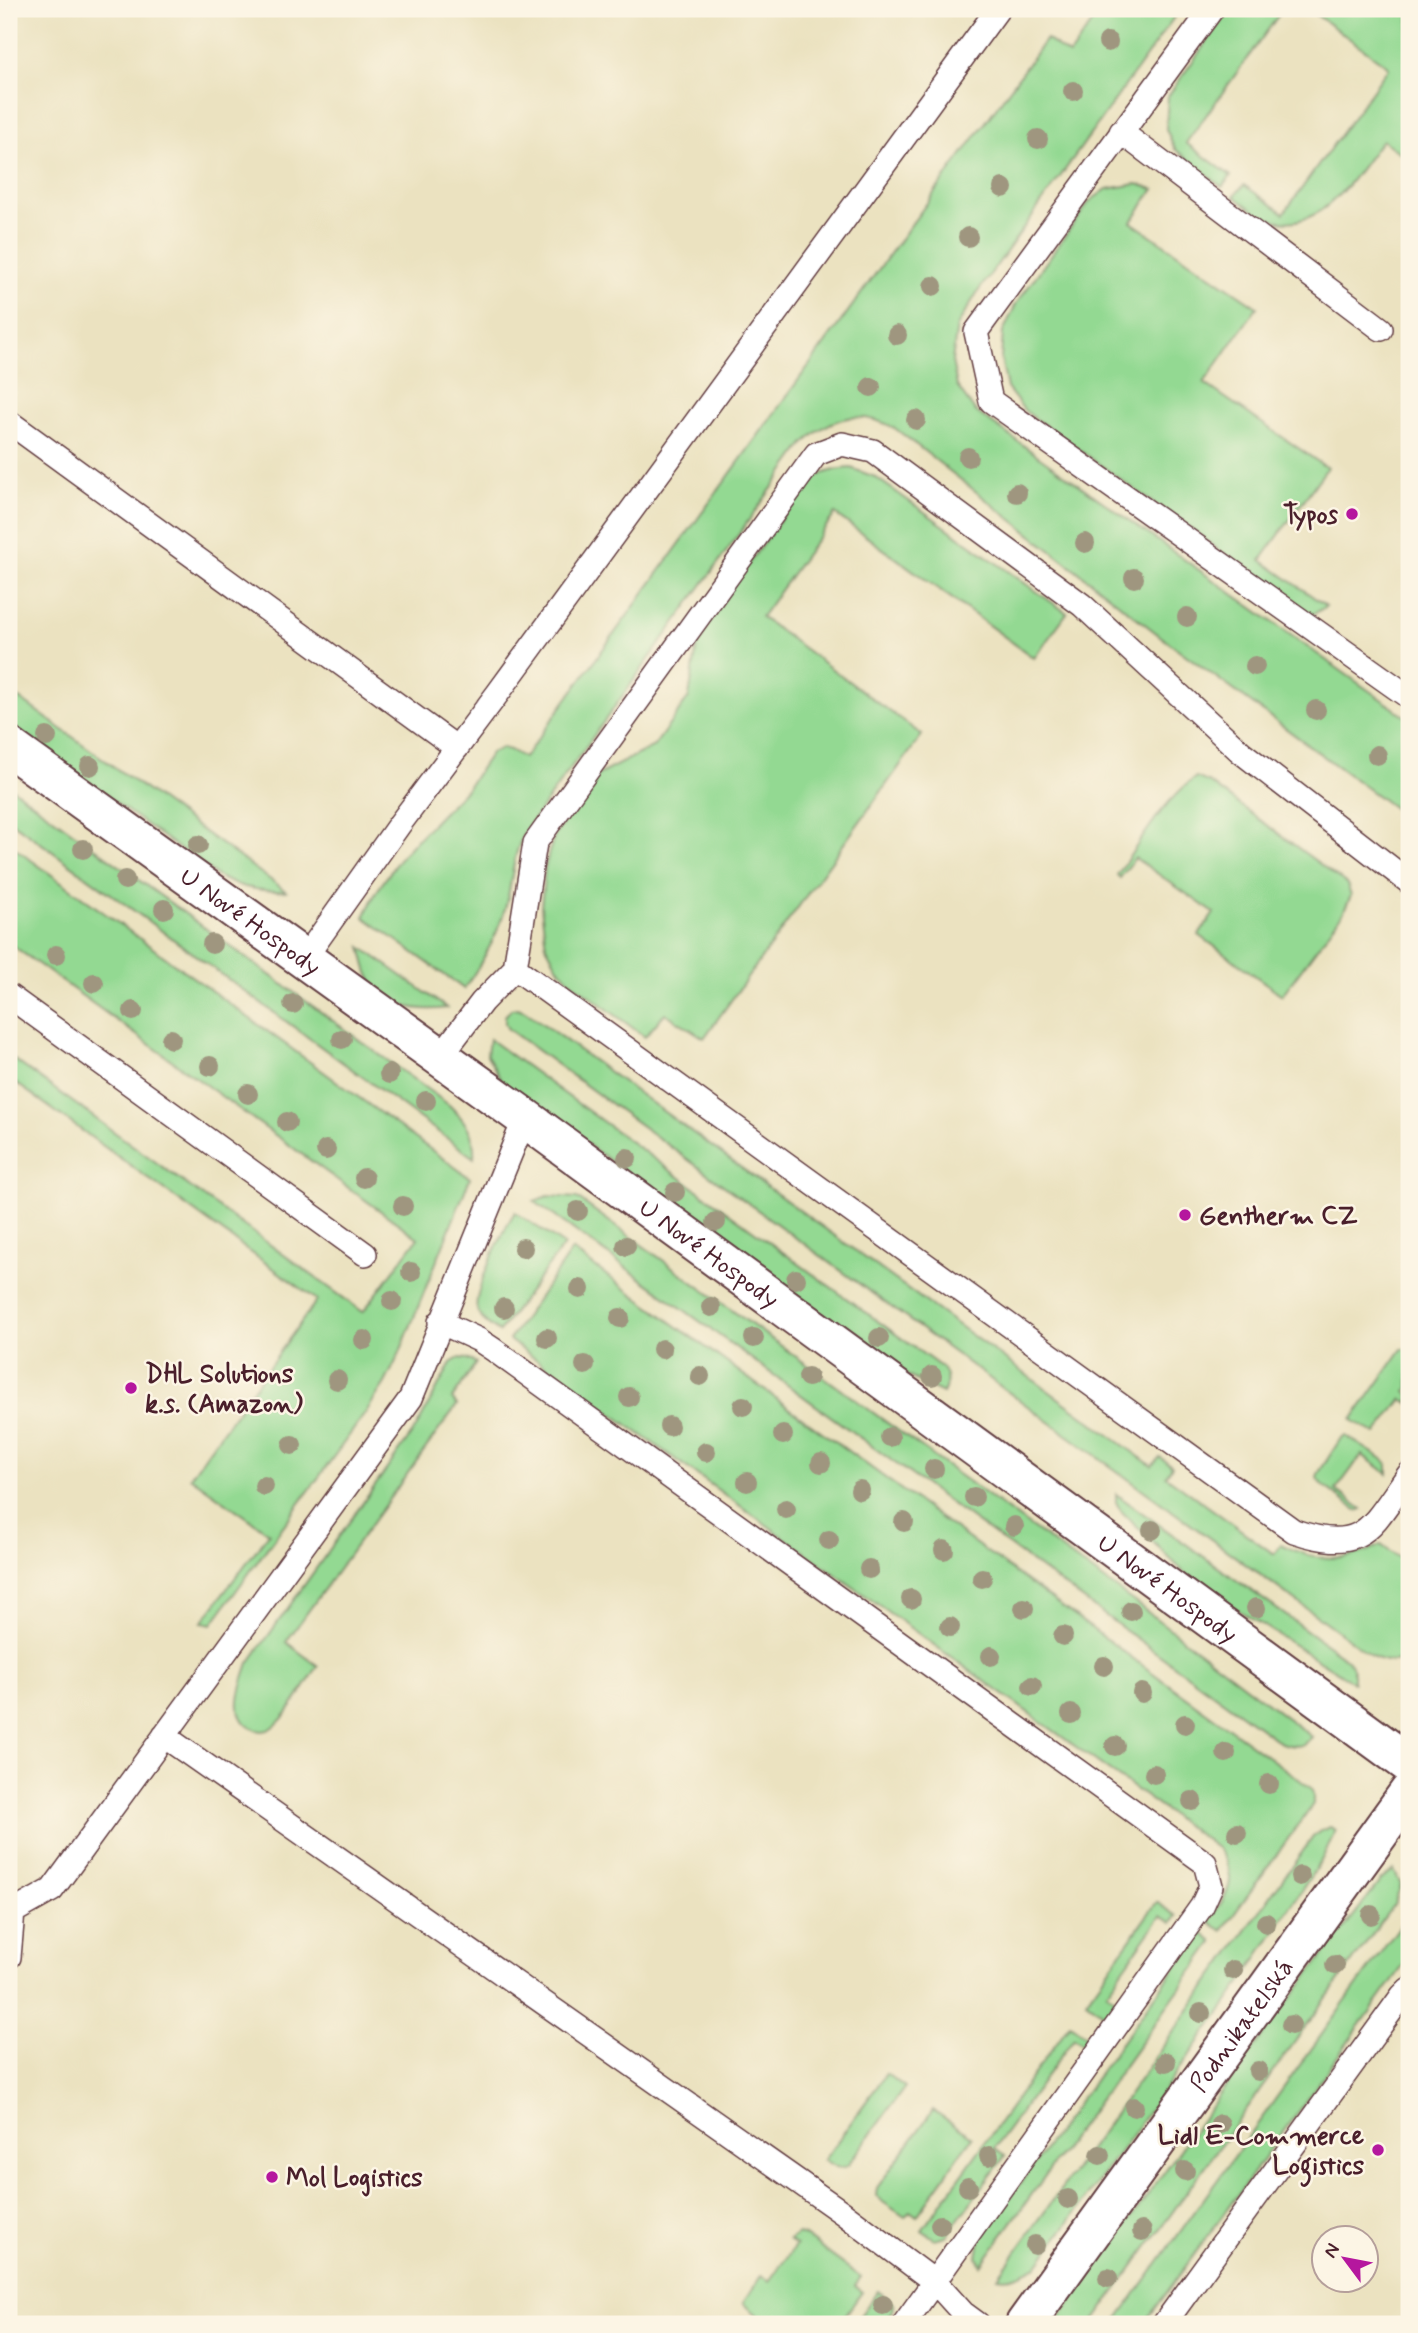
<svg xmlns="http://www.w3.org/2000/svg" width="1418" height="2333" font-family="Mynerve,sans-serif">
	<rect width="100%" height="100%" fill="#fcf5e5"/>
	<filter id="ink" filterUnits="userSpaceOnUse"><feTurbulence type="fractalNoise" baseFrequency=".0143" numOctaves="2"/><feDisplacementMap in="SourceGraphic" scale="14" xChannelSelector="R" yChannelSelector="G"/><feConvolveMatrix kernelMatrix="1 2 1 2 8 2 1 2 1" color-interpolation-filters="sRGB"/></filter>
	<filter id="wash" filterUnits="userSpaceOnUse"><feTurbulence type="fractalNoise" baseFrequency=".00686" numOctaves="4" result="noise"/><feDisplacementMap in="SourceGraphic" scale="28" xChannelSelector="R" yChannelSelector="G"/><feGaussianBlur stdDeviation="1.57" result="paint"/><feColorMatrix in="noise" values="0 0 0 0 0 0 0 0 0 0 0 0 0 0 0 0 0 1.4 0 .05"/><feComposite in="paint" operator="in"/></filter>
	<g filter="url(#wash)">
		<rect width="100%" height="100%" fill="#ebe2c0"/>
		<path fill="#93d992" stroke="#6e7c5e" stroke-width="2" d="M1102,9H1180L977,293L957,326L952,361L957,386L975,411L1409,719V819L1164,639L896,429C860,409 831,415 803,445L526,830C512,854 513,879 506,905C498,936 482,963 464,989L364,917L375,894L402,855L467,788L491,753L502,748L510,750L524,758L1046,39L1069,55Z
			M1230,9H1283L1186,143L1231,176L1222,187L1175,149L1166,129L1168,96Z
			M1308,9H1409V159L1382,140C1355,174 1319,240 1266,217C1255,213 1244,203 1234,196L1244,185L1284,213L1389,67Z
			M1137,184L1154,189L1131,222L1257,307L1204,383L1327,468L1261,560L1326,606L1311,616L1025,411L1007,388L1001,359L1003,332L1016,304L1090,201L1107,189Z
			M851,468L875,477L1067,613L1034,658L835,514L761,617L922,735L704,1038L665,1013L645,1037L572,983L559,969L546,946L541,907L545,868L549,852L555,835L594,777L654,746L689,697L699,632L806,484C819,473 833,469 851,468Z
			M9,691L286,891C261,892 240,888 218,877L9,725Z
			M1196,777L1210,783L1347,884L1351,896L1343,913L1282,995L1199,935L1214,913L1135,858L1120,878L1117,875C1141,841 1162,802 1196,777Z
			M9,786L449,1105C465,1120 476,1135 474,1158L9,820Z
			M9,844L470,1178L398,1357L385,1383L364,1415L212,1624L202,1622L269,1533L190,1477L317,1300L9,1078V1056L363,1312L418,1238L9,943Z
			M361,947L447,1008C416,1012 383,1007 369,975C365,966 364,956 361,947Z
			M518,1008L525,1011L1152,1466L1160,1457L1172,1466L1166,1476L1274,1554L1281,1544C1315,1563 1347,1562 1381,1545L1406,1563L1409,1560V1659C1395,1664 1385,1662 1372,1656L508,1029L505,1024V1016L511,1009Z
			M489,1039L941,1367C948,1376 948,1383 943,1393L903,1374L502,1082L487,1055Z
			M548,1196L577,1198L1137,1604L1312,1737C1302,1748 1294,1747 1281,1743L534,1201Z
			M515,1212L564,1245L499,1332C491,1326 479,1319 477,1309C472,1293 505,1227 515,1212Z
			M572,1250L1311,1788L1313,1794V1804L1222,1931L1209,1921C1228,1892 1241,1880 1217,1848L509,1340Z
			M1402,1349H1409V1388L1406,1392L1409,1395V1403L1402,1399L1376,1434L1352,1420Z
			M459,1358L467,1359L476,1363L452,1399L457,1405L286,1642L318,1666C306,1684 289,1716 272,1728C266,1732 259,1732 252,1728C228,1716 243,1681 249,1663L416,1428L451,1363Z
			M1346,1436L1384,1460L1388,1465V1474L1362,1455L1336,1490L1362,1509L1358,1511L1324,1486L1317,1478L1318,1474L1341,1438Z
			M1116,1494L1348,1660L1353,1669V1682L1195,1583L1121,1511L1116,1502Z
			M1330,1827L1336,1830L1322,1859L1233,1995L1037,2266C1024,2273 1012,2280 998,2277L1313,1837L1320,1831Z
			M1394,1870L1401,1885L1394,1904L1092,2324H1055L1264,2033L1381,1880Z
			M1157,1902L1177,1916L1172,1923L1161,1916L1107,1992L1116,2000L1105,2015L1086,2001Z
			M1409,1913V1958L1144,2324H1114Z
			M1201,1932L1213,1942L981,2265L977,2257L980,2239Z
			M1070,2024L1088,2037L1084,2045L1074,2038L994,2149L1005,2156L946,2236L935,2239L922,2230Z
			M886,2074L905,2087L848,2165C838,2171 833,2165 824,2160Z
			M933,2110L972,2137L917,2216L910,2211L905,2217L880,2200L876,2196L877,2188Z
			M798,2234L804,2236L861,2277L854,2286L862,2292L839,2324H769L743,2303L761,2276L769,2281L796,2245L789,2240Z
			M878,2291L893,2303C894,2311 888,2317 883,2324H854Z"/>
	</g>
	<g filter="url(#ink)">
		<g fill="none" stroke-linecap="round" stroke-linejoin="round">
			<g stroke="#623c41" stroke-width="26">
				<path id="service" d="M1212,9L976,332L991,401L1409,697
					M1121,132L1381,329
					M9,422L457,748
					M1409,882L1241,752L1082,605L873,451L842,444L816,454L535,843L515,968L1294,1531C1365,1555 1371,1526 1409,1474
					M304,959L399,825L498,693L998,9
					M9,996L365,1254
					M440,1057L482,1002L515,968
					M440,1322L479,1340L494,1350L1205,1863L1211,1886L1202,1906L904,2324
					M164,1736L843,2213L935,2282L963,2313L978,2324
					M9,1912H13L52,1890L411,1398L525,1118
					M9,1957L13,1912
					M1164,2324L1402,1996L1409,1989"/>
			</g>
			<g stroke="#623c41" stroke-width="42">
				<g id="minor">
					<path id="s1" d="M9,747L525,1118L1409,1764"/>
					<path id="s2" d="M1025,2324L1409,1792"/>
				</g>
			</g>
			<use href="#service" stroke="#fff" stroke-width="23"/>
			<use href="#minor" stroke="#fff" stroke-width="38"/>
		</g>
		<g fill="#9f967f">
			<circle cx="1108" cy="42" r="10"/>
			<circle cx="1073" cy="91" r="10"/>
			<circle cx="1038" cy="139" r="10"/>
			<circle cx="1003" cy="188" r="10"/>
			<circle cx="968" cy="237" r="10"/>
			<circle cx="933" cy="286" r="10"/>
			<circle cx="897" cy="335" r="10"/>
			<circle cx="871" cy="387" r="10"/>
			<circle cx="916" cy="420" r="10"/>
			<circle cx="968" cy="457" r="10"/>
			<circle cx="1017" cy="493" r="10"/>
			<circle cx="1085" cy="543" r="10"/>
			<circle cx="1134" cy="578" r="10"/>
			<circle cx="1187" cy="617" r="10"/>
			<circle cx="1255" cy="666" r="10"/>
			<circle cx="1316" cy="710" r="10"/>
			<circle cx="47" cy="737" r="10"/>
			<circle cx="1377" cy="755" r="10"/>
			<circle cx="90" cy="766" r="10"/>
			<circle cx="198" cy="845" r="10"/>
			<circle cx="83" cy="849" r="10"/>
			<circle cx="125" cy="880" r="10"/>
			<circle cx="164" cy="909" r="10"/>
			<circle cx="212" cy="944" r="10"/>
			<circle cx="56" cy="955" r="10"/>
			<circle cx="94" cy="983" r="10"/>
			<circle cx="293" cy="1004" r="10"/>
			<circle cx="133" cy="1011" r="10"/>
			<circle cx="171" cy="1039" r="10"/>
			<circle cx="342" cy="1039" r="10"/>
			<circle cx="210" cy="1066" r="10"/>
			<circle cx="389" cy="1074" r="10"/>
			<circle cx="248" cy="1094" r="10"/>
			<circle cx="426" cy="1101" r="10"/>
			<circle cx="287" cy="1122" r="10"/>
			<circle cx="326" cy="1150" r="10"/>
			<circle cx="627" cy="1158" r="10"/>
			<circle cx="364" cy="1178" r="10"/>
			<circle cx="675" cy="1192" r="10"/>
			<circle cx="403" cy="1206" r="10"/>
			<circle cx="578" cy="1211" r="10"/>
			<circle cx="716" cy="1222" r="10"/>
			<circle cx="626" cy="1246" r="10"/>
			<circle cx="523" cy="1248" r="10"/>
			<circle cx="411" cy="1272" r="10"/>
			<circle cx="796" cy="1279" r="10"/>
			<circle cx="580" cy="1289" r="10"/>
			<circle cx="392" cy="1301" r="10"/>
			<circle cx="711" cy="1307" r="10"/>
			<circle cx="504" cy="1308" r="10"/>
			<circle cx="620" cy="1318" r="10"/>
			<circle cx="547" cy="1338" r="10"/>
			<circle cx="754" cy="1338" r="10"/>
			<circle cx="879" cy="1338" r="10"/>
			<circle cx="364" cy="1340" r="10"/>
			<circle cx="662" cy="1349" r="10"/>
			<circle cx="585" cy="1365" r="10"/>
			<circle cx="700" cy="1376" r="10"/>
			<circle cx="932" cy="1376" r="10"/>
			<circle cx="808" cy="1377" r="10"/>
			<circle cx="337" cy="1380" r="10"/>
			<circle cx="629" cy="1397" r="10"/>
			<circle cx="743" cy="1406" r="10"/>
			<circle cx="669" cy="1426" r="10"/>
			<circle cx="783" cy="1435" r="10"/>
			<circle cx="890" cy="1437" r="10"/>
			<circle cx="292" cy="1445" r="10"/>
			<circle cx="706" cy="1452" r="10"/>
			<circle cx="821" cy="1463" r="10"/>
			<circle cx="934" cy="1469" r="10"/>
			<circle cx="747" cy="1482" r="10"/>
			<circle cx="264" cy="1486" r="10"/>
			<circle cx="860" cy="1490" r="10"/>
			<circle cx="974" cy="1497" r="10"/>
			<circle cx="786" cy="1509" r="10"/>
			<circle cx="904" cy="1522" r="10"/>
			<circle cx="1014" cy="1526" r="10"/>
			<circle cx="1152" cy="1530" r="10"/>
			<circle cx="829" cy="1540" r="10"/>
			<circle cx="944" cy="1550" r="10"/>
			<circle cx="869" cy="1569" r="10"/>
			<circle cx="982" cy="1578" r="10"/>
			<circle cx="911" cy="1599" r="10"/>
			<circle cx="1024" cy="1608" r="10"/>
			<circle cx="1256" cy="1608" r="10"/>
			<circle cx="1131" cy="1611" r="10"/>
			<circle cx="950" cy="1627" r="10"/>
			<circle cx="1063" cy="1636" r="10"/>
			<circle cx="991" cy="1656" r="10"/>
			<circle cx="1104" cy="1666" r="10"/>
			<circle cx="1032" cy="1686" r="10"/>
			<circle cx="1142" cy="1693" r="10"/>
			<circle cx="1071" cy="1714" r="10"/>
			<circle cx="1185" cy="1724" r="10"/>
			<circle cx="1115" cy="1746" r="10"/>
			<circle cx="1226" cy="1753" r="10"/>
			<circle cx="1154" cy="1774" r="10"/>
			<circle cx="1269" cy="1784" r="10"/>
			<circle cx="1192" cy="1801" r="10"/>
			<circle cx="1237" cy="1833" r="10"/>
			<circle cx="1300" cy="1876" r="10"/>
			<circle cx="1371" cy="1915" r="10"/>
			<circle cx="1266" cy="1923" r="10"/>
			<circle cx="1335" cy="1965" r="10"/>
			<circle cx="1233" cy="1970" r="10"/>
			<circle cx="1201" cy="2013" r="10"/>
			<circle cx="1291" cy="2025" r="10"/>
			<circle cx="1166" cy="2062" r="10"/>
			<circle cx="1258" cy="2071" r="10"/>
			<circle cx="1134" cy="2107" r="10"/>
			<circle cx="1220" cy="2124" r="10"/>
			<circle cx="1100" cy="2155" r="10"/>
			<circle cx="989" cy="2156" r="10"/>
			<circle cx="1185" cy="2171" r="10"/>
			<circle cx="968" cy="2187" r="10"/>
			<circle cx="1068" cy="2199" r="10"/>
			<circle cx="940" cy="2225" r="10"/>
			<circle cx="1142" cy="2231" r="10"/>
			<circle cx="1035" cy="2245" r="10"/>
			<circle cx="1108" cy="2278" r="10"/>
			<circle cx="883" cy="2305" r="10"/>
		</g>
	</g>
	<g fill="#b5179e" stroke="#fcf5e5" stroke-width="2.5">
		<circle cx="1352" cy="514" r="7"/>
		<circle cx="1185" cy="1215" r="7"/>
		<circle cx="131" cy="1388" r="7"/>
		<circle cx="1378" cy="2150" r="7"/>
		<circle cx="272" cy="2177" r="7"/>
	</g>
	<g text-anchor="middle" stroke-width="5" stroke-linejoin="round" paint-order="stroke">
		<g font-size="26" font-weight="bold" fill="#4a1f2b" stroke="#fcf5e5" text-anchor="start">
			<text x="1338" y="523" text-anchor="end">Typos</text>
			<text x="1199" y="1224">Gentherm CZ</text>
			<text x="145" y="1382">DHL Solutions<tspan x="145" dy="30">k.s. (Amazon)</tspan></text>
			<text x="1364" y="2144" text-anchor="end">Lidl E-Commerce<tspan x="1364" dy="30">Logistics</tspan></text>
			<text x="286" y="2186">Mol Logistics</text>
		</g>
		<g font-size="26" fill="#4a1f2b" stroke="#fcf5e5">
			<text dy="9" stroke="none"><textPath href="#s1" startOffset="298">U Nové Hospody</textPath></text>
			<text dy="9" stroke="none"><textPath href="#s1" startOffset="864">U Nové Hospody</textPath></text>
			<text dy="9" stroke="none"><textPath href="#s1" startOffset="1432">U Nové Hospody</textPath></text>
			<text dy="9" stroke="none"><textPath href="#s2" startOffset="369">Podnikatelská</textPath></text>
		</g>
	</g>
	<rect width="1418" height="2333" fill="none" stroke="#fcf5e5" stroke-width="35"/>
	<g transform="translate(1345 2259) rotate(302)"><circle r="33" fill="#fcf5e5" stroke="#b59f9b" stroke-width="2"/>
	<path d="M0-5L12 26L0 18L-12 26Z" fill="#b5179e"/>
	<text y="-10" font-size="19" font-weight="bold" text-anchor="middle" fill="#4a1f2b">N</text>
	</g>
</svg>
